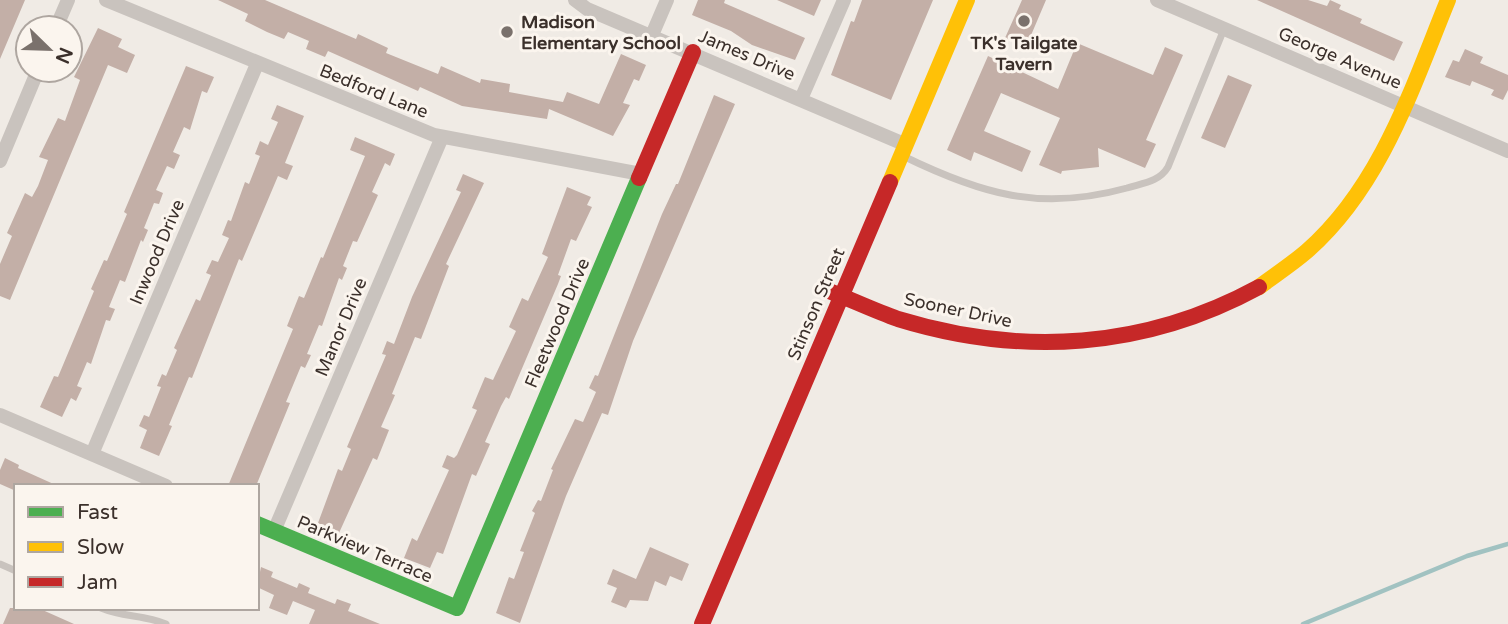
<svg xmlns="http://www.w3.org/2000/svg" width="1508" height="624" font-family="'Varela Round',sans-serif">
	<rect width="100%" height="100%" fill="#f0ebe5"/>
	<g fill="none" stroke-linecap="round" stroke-linejoin="round">
		<path stroke="#a1c2c1" stroke-width="4.5" d="M1303,624L1467,556L1508,544"/>
	</g>
	<path fill="#c3afa7" d="M0,0H25L0,59Z
		M218,0H265L356,39L358,34L388,48L386,53L438,74L441,66L480,83L481,79L510,84L509,92L563,102L567,92L599,104L621,54L646,65L639,81L634,79L623,103L630,105L613,136L549,109L547,119L462,106L420,87L418,91L328,51L325,57L306,49L309,41L288,32L284,39L267,32L245,21L248,14Z
		M698,0H725L724,3L805,38L795,60L752,45L731,31L692,15Z
		M777,0H821L814,16Z
		M862,0H933L891,100L831,75L851,21L854,22Z
		M1022,0H1046L1026,47L1005,38Z
		M1257,0H1308L1327,6L1330,0L1341,5L1339,9L1362,19L1360,23L1403,42L1394,61Z
		M98,28L122,39L118,47L135,55L127,73L108,65L10,300L0,296V264L12,236L7,233L25,193L32,197L38,186L48,160L39,157L58,118L65,121L80,80L74,77Z
		M1077,43L1153,75L1165,47L1183,55L1146,140L1156,144L1145,168L1098,148L1099,167L1062,171L1061,174L1039,165L1060,118L1001,93L984,131L1031,151L1022,172L974,152L971,161L947,150L988,56L1058,89Z
		M1465,49L1483,57L1480,63L1508,75V90L1503,100L1491,95L1494,90L1472,81L1470,86L1445,77L1453,60L1459,62Z
		M186,66L214,77L207,93L202,91L190,130L184,127L173,152L180,155L174,169L167,166L156,190L163,193L159,204L154,203L144,228L148,230L143,242L141,240L125,282L120,280L109,307L115,309L110,321L106,320L91,364L87,362L77,386L82,388L76,401L71,398L62,417L40,407L54,376L58,377L94,291L91,289L104,260L107,261L127,214L124,212Z
		M1228,75L1252,85L1225,148L1201,138Z
		M714,95L735,104L633,341L608,415L602,413L566,496L520,623L496,613L509,577L514,579L524,552L520,551L535,513L532,511L538,500L541,501L553,470L551,469L575,419L583,422L596,392L589,388L595,375L598,376L662,214L676,184H678Z
		M277,105L304,116L285,163L293,166L287,180L278,176L242,261L239,259L192,378L189,377L169,425L172,426L159,456L140,448L147,430L139,426L144,415L149,417L161,387L157,386L162,374L166,376L177,350L174,348L196,299L200,301L211,275L206,273L212,260L218,262L229,238L222,235L228,220L231,221L245,182L249,184L260,156L255,154L260,141L268,145L278,122L271,119Z
		M355,137L395,154L390,166L385,163L372,192L378,195L357,242L353,241L343,266L347,268L342,280L339,278L322,326L319,325L307,354L311,355L305,368L301,366L286,402L290,403L256,486H228L293,329L287,326L299,296L304,298L321,257L323,258L365,156L350,150Z
		M463,174L484,183L446,264L449,266L421,339L415,337L392,394L395,395L381,427L389,430L377,460L373,458L339,533L318,523L338,469L342,471L351,449L347,447L386,355L382,354L387,341L394,344L412,297L461,192L456,190Z
		M567,187L591,197L587,205L592,207L576,241L571,239L558,275L561,276L558,284L509,399L506,397L501,406L485,442L490,444L476,476L472,474L443,554L437,552L430,568L404,558L412,538L417,541L449,470L442,467L447,455L454,458L457,455L477,410L472,408L485,377L493,380L516,331L509,327L522,298L528,301L548,257L542,254Z
		M5,458L19,465L18,468L58,486H16V491L0,484V470Z
		M650,547L689,564L682,581L670,576L666,586L655,581L648,601L630,600L626,608L611,602L617,588L607,584L613,569L636,579Z
		M261,567L273,572L271,577L297,588L299,583L310,588L308,593L335,604L337,599L351,604L348,611L380,624H309L315,610L293,601L287,615L269,608L274,595L257,587Z
		M10,608H38L74,624H3Z"/>
	<g fill="none" stroke-linecap="round" stroke-linejoin="round">
		<path stroke="#c9c3be" stroke-width="7" d="M903,156C981,194 1040,212 1127,188C1143,183 1159,182 1168,167L1224,29
			M0,564L16,571
			M101,608C122,617 144,615 166,624"/>
		<path stroke="#c9c3be" stroke-width="14" d="M106,0L434,135L641,174
			M575,0L587,9L904,144
			M1157,0L1508,151
			M56,28L68,0
			M652,35L667,0
			M801,99L844,0
			M0,161L38,70
			M0,415L166,486
			M92,454L257,64
			M274,531L442,137"/>
		<path stroke="#4caf50" stroke-width="16" d="M257,524L457,608L639,178"/>
		<path stroke="#ffc107" stroke-width="16" d="M890,182L967,0
			M1259,287C1275,275 1292,264 1307,251C1381,186 1412,88 1448,0"/>
		<path stroke="#c62828" stroke-width="16" d="M639,178L693,52
			M829,291C852,300 875,311 898,319C1022,357 1145,349 1259,287
			M702,624L890,182"/>
	</g>
	<g fill="#7a716c" stroke="#fbf5ee" stroke-width="2.5">
		<circle cx="1024" cy="21" r="7"/>
		<circle cx="507" cy="32" r="7"/>
	</g>
	<g text-anchor="middle" stroke-width="6" stroke-linejoin="round" paint-order="stroke">
		<g font-size="18" font-weight="bold" fill="#3b302b" stroke="#fbf5ee" text-anchor="start">
			<text x="521" y="28">Madison<tspan x="521" dy="21">Elementary School</tspan></text>
			<text x="1024" y="49" text-anchor="middle">TK's Tailgate<tspan x="1024" dy="21">Tavern</tspan></text>
		</g>
		<g font-size="18" fill="#3b302b" stroke="#fbf5ee">
			<text transform="translate(747 55) rotate(23)" y="6">James Drive</text>
			<text transform="translate(1340 58) rotate(23)" y="6">George Avenue</text>
			<text transform="translate(374 91) rotate(22)" y="6">Bedford Lane</text>
			<text transform="translate(157 252) rotate(-67)" y="6">Inwood Drive</text>
			<text transform="translate(816 304) rotate(-67)" y="6">Stinson Street</text>
			<text transform="translate(958 310) rotate(12)" y="6">Sooner Drive</text>
			<text transform="translate(557 323) rotate(-67)" y="6">Fleetwood Drive</text>
			<text transform="translate(341 327) rotate(-67)" y="6">Manor Drive</text>
			<text transform="translate(365 549) rotate(23)" y="6">Parkview Terrace</text>
		</g>
	</g>
	<rect x="14" y="484" width="245" height="126" fill="#fbf5ee" stroke="#aea6a0" stroke-width="2"/>
	<rect x="28" y="507" width="35" height="10" fill="#4caf50" stroke="#aea6a0" stroke-width="2"/>
	<text x="77" y="519" font-size="21" fill="#3b302b">Fast</text>
	<rect x="28" y="542" width="35" height="10" fill="#ffc107" stroke="#aea6a0" stroke-width="2"/>
	<text x="77" y="554" font-size="21" fill="#3b302b">Slow</text>
	<rect x="28" y="577" width="35" height="10" fill="#c62828" stroke="#aea6a0" stroke-width="2"/>
	<text x="77" y="589" font-size="21" fill="#3b302b">Jam</text>
	<g transform="translate(49 49) rotate(113)"><circle r="33" fill="#fbf5ee" stroke="#aea6a0" stroke-width="2"/>
	<path d="M0-5L12 26L0 18L-12 26Z" fill="#7a716c"/>
	<text y="-10" font-size="19" font-weight="bold" text-anchor="middle" fill="#3b302b">N</text>
	</g>
</svg>
